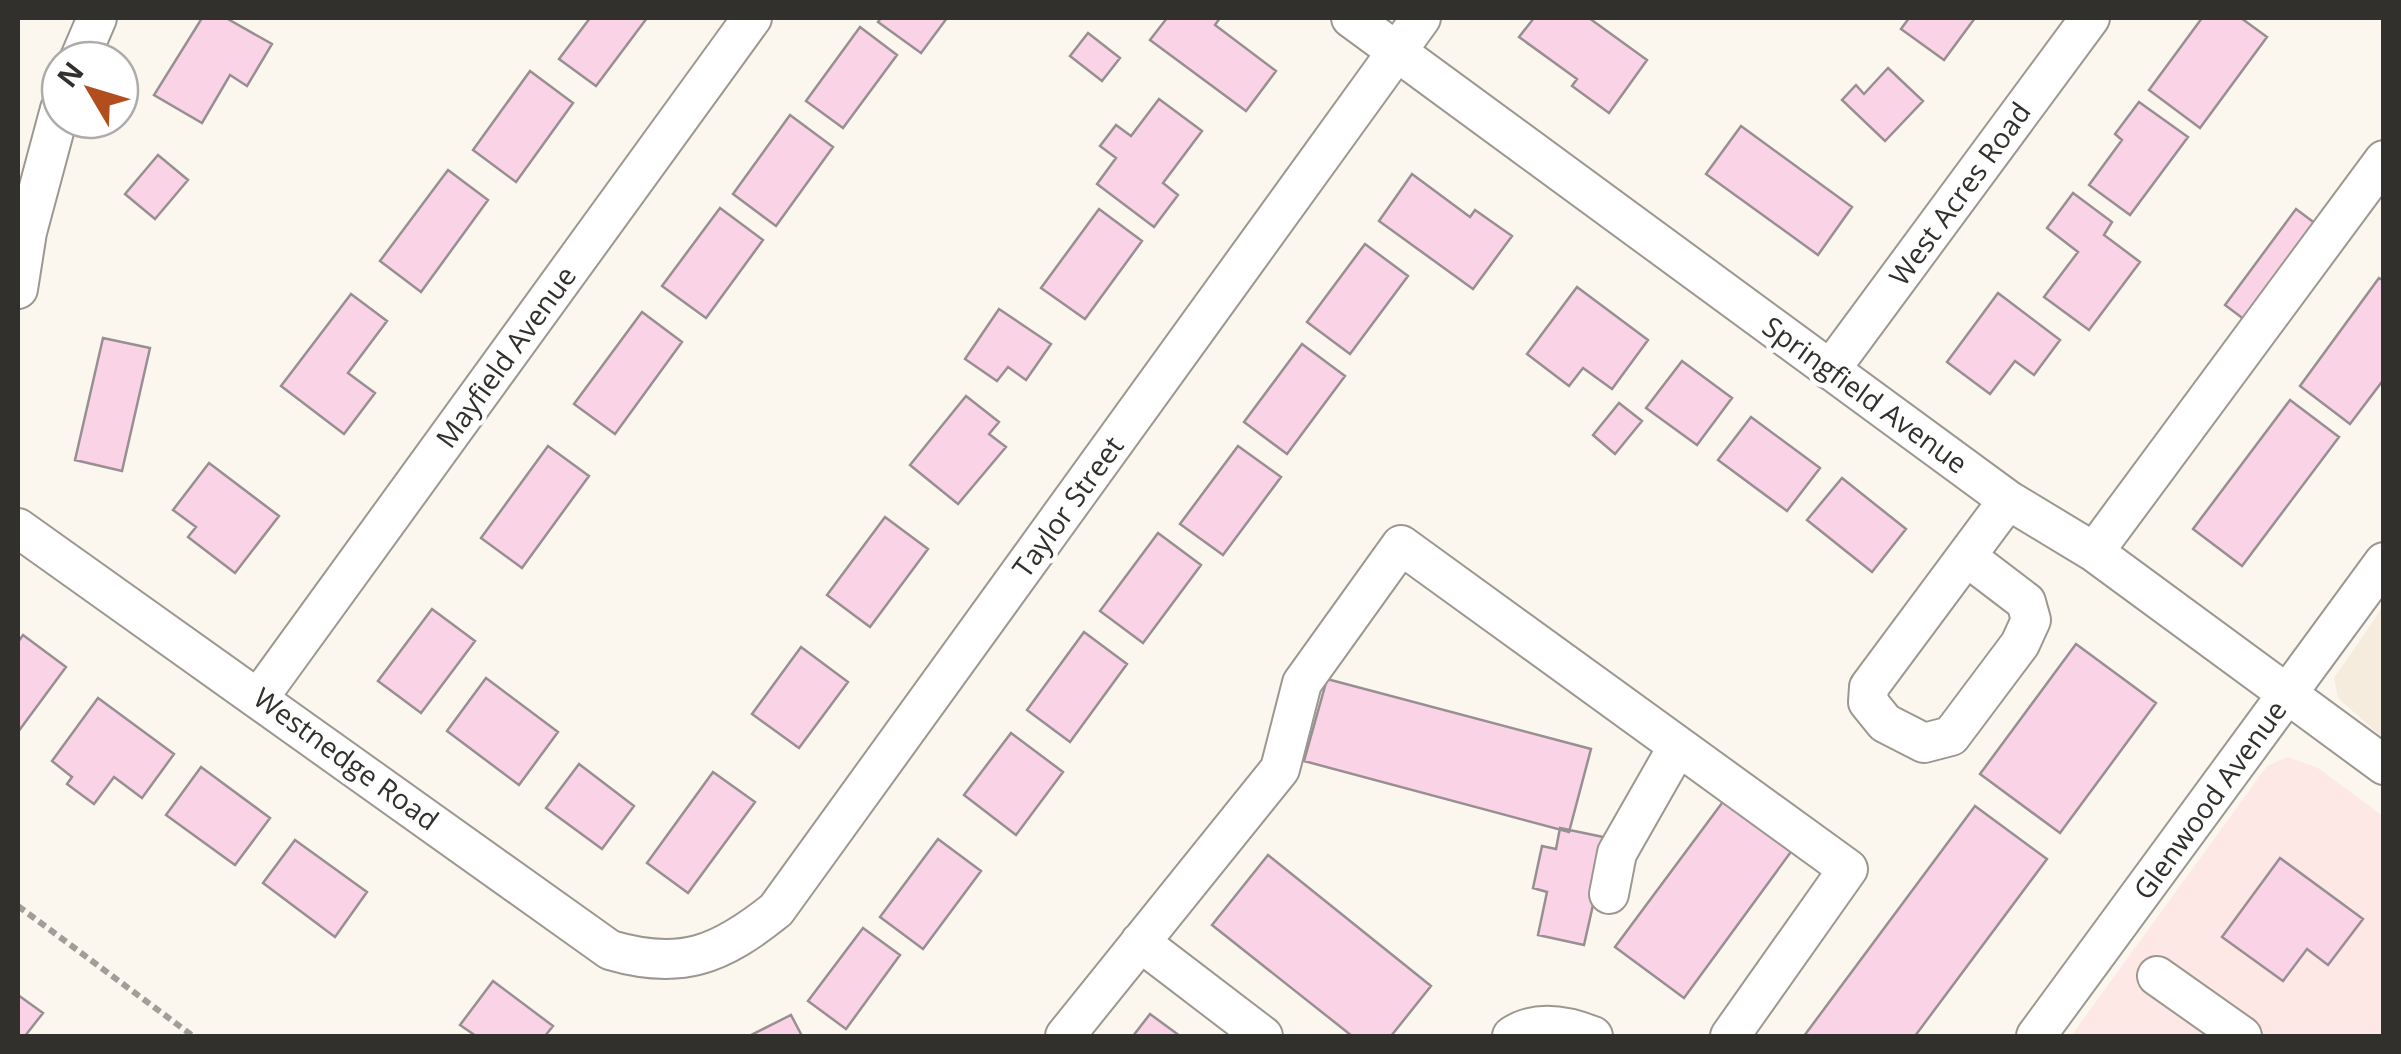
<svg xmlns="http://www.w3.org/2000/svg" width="2401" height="1054" font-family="'Open Sans',sans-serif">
	<rect width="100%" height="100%" fill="#fcf7ee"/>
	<path fill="#fde8e5" d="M2288,757L2318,768L2383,816V1036H2071L2267,766Z"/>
	<path fill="#f5ecdd" d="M2383,607V738L2338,698L2334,678Z"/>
	<path fill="#fbd3e7" stroke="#988f93" stroke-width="2.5" d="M202,18H226L272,44L247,86L230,75L202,123L154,95Z
		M590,18H647L596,86L559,59Z
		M881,18H947L921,53L878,22Z
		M1167,18H1220L1215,25L1276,71L1246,111L1150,40Z
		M1534,18H1589L1647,60L1609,113L1572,86L1577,79L1519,37Z
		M1909,18H1975L1944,60L1901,29Z
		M2202,18H2241L2267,37L2200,128L2149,90Z
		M860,27L897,55L843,128L806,101Z
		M1088,33L1120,58L1102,81L1070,56Z
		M1888,68L1923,101L1885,141L1842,100L1856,85L1864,94Z
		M530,71L573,103L516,182L473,150Z
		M1159,99L1202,131L1163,183L1178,195L1154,227L1097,184L1116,158L1100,146L1116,125L1131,136Z
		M2139,102L2188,137L2130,215L2089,185L2122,140L2115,134Z
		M790,115L833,147L776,226L733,194Z
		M1741,126L1852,207L1818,255L1706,174Z
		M158,155L188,180L155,219L125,194Z
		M448,170L488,200L421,292L380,261Z
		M1412,174L1470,217L1475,210L1512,236L1473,289L1379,221Z
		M2073,193L2112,222L2104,235L2140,262L2089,330L2044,297L2078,252L2047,228Z
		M720,208L763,240L706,318L662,286Z
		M1099,209L1142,241L1085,319L1041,288Z
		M2296,209L2324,230L2253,326L2225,305Z
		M1365,244L1408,276L1350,354L1307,322Z
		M2379,278L2384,281V379L2350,424L2300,386Z
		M1577,287L1648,340L1612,389L1583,368L1569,386L1527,354Z
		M1998,293L2060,340L2034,375L2015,361L1990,394L1947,362Z
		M351,294L387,321L348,373L375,393L344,434L281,386Z
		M999,309L1051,344L1026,380L1008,367L997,381L965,359Z
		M642,312L682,342L615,434L574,404Z
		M103,338L150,348L122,471L75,460Z
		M1302,344L1345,376L1287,454L1244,422Z
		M1682,361L1732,398L1697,445L1646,408Z
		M966,396L999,422L989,434L1006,447L958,504L910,465Z
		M2290,400L2339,437L2242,566L2193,529Z
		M1619,403L1642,421L1615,454L1593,435Z
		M1751,417L1820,468L1787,511L1718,460Z
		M548,446L589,476L522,568L481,538Z
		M1238,446L1281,477L1223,555L1180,524Z
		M209,463L279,516L235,573L188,537L196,527L173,510Z
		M1842,478L1906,529L1872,572L1807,520Z
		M885,517L928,549L870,627L827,595Z
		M1158,533L1201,565L1143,643L1100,611Z
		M432,609L475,641L421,713L378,681Z
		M1084,632L1127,664L1070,742L1027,710Z
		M23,635L66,667L18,732V642Z
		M2076,644L2156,703L2060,833L1980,774Z
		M801,647L848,682L799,748L752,714Z
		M486,678L558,732L519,785L447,731Z
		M1327,679L1591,749L1569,832L1304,761Z
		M98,698L174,754L142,798L114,777L94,804L67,784L72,777L52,761Z
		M1011,733L1063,772L1016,835L964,795Z
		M579,764L634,806L602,849L546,808Z
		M201,767L270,818L235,865L166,815Z
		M713,772L755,802L688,893L647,863Z
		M1725,799L1793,849L1684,998L1615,947Z
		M1975,806L2047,859L1915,1036H1804Z
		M1560,828L1608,838L1584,945L1538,935L1547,892L1533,888L1542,846L1556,849Z
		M938,839L981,871L923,949L880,917Z
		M295,840L367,892L335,937L263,883Z
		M1268,855L1431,986L1391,1036H1352L1212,925Z
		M2280,858L2363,919L2328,965L2307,949L2283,981L2222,937Z
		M863,928L900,955L846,1029L808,1001Z
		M493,981L553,1026L545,1036H476L460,1025Z
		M18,995L43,1013L25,1036H18Z
		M1150,1014L1180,1036H1133Z
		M791,1015L802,1036H749Z"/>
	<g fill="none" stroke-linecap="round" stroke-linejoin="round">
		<g stroke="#9c9790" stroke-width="42">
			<path id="minor" d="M1351,18L2008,500L2094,552L2384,765
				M79,60L97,18
				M18,289L27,232L60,109
				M1830,370L2090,18
				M18,528L610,950C681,971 720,955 776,910L1421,18
				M2094,552L2384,160
				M1967,557L2026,602L2031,620L2020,644L1951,736L1924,743L1885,723L1868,702L1869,687L2008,500
				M260,696L752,18
				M1609,894L1617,853L1678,746
				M1140,942L1263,1036
				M2157,976L2242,1036
				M1065,1036L1280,769L1302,683L1401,545L1848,869L1730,1036
				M1512,1036C1537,1019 1568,1026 1593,1036
				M2036,1036L2384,562"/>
		</g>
		<path stroke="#a19d97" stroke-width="6" stroke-dasharray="8 5" stroke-linecap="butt" d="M18,906L193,1036"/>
		<use href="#minor" stroke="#fff" stroke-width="38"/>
	</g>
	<g text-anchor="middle" stroke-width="9" stroke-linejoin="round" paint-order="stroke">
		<g font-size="28" fill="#32302d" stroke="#fff">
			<text transform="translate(1960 194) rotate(-54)" y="10">West Acres Road</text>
			<text transform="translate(506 357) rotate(-54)" y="10">Mayfield Avenue</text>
			<text transform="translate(1865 395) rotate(36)" y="10">Springfield Avenue</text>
			<text transform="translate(1068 507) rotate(-54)" y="10">Taylor Street</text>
			<text transform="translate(346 759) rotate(36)" y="10">Westnedge Road</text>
			<text transform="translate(2210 800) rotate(-54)" y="10">Glenwood Avenue</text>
		</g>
	</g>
	<rect width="2401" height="1054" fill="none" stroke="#32302d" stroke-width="40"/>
	<g transform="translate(90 90) rotate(308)"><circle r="48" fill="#ffffff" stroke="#adacab" stroke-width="2.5"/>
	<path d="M0-8L18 38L0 25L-18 38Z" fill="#b24d1d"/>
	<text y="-15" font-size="28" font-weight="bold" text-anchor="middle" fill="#32302d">N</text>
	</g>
</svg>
